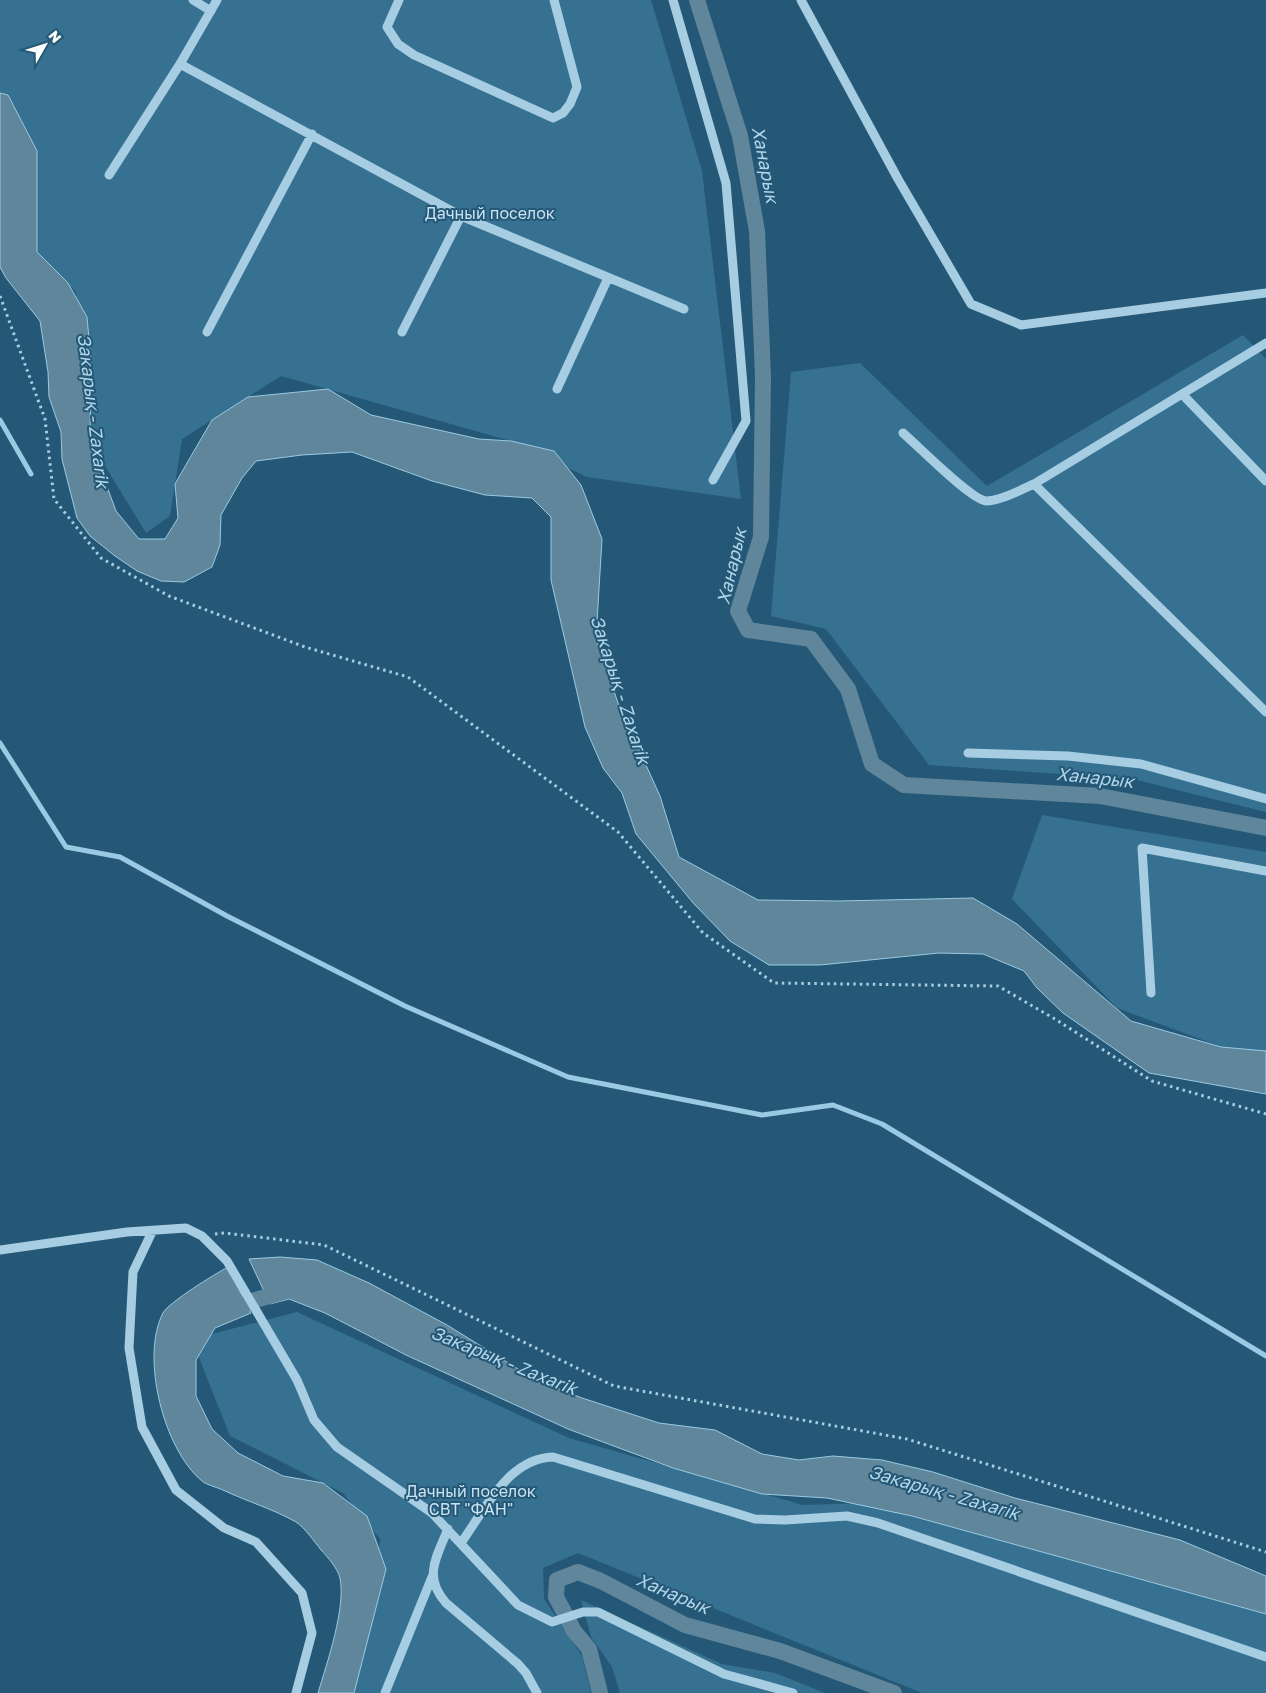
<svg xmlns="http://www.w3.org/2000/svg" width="1266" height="1693" font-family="'Golos Text',sans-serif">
	<rect width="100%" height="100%" fill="#255876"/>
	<path fill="#367191" d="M0,0H651L702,171L741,499L587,477L511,441L281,376L182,439L170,516L146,533L83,430L76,292L25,240L0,98Z
		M1243,335L1266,359V812L1133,779L929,765L826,629L771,616L791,372L860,363L987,486Z
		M1042,815L1266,852V1052L1227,1049L1117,1008L1012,899Z
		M297,1312L569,1438L803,1505L865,1503L1266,1614V1693H922L578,1553L543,1568L544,1599L582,1656L591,1693H328L381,1540L343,1493L230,1436L198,1355L212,1334Z
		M581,1600L722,1664L775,1673L825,1693H620L612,1667L591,1637Z"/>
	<path fill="#60869c" stroke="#9acae3" d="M0,93L8,95L37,151V252L68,283L87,317L91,361L90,441L116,511L139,539H165L178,518L175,484L187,463L212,420L248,397L328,389L371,415L479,439L511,441L554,451L581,485L602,539L596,639L618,703L660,796L679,857L758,900L840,901L973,898L1017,924L1131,1021L1221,1047L1266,1051V1094L1149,1073L1063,1013L1037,988L1024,971L983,954L939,953L820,965H769L730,941L694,904L636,834L622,793L603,768L585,727L551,580V517L532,498L485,495L432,481L352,452L302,455L256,461L242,478L221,515L220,545L212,567L184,582L161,581L137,571L115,556L90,536L77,518L62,459L61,432L49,397L48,372L40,321L6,278L0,267Z
		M280,1257L317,1260L369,1283L447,1325L536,1380L582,1398L659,1423L715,1430L762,1454L799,1460L833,1456L882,1460L933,1472L1015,1498L1180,1540L1266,1576V1614L912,1516L827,1498L762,1494L673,1468L568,1429L406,1355L325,1313L289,1299L270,1304L249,1259Z
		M228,1267L251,1313L215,1328L196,1360V1396L212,1429L238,1453L283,1476L323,1483L367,1516L386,1569L354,1693H318C327,1663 346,1608 340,1578C338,1569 327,1556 321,1550C314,1541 305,1528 296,1522C273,1509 246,1501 223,1490C216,1487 207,1485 202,1481C164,1450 140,1357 163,1313C169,1302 215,1274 228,1267Z"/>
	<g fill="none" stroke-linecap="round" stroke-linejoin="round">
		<path stroke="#9acae3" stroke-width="5" d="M0,420L31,474
			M0,743L66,847L120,857L227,916L405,1006L568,1077L762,1115L833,1105L882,1124L1266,1356"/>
		<path stroke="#60869c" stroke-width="16" d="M697,0L740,136L757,231L763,376L761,537L738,611L748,630L811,639L848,689L872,764L904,785L1100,796L1266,828
			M235,1306L286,1291
			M600,1693L589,1649L574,1631L556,1597L557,1580L578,1572L601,1581L685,1625L780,1651L894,1693"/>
		<path stroke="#a6cde2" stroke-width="3" stroke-dasharray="2.5 4" stroke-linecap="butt" d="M0,296L45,419L54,499L101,558L169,596L305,647L408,677L618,832L703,933L774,983L998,986L1055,1019L1152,1081L1266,1114
			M215,1234L225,1233L324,1245L614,1386L907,1439L1266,1552"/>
		<path stroke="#a6cde2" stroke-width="9" d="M193,0L211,11
			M399,0L387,27L398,44L414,55L553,118L563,113L570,104L577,87L554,0
			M673,0L726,183L746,421L713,480
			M801,0L898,179L971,304L1021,325L1266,293
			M180,64L461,216L684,309
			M109,175L180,64L217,0
			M207,332L312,134
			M402,332L461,216
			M557,389L608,278
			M1182,394L1266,481
			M903,433C917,445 973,502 987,501C1003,500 1020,490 1034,484L1266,343
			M1034,484L1266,712
			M968,753L1068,756L1141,764L1266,799
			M1151,993L1142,848L1266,871
			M152,1232L133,1272L129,1348L142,1427L176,1490L224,1528L256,1542L302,1593L312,1633L296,1693
			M0,1250L127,1232L186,1228L202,1236L227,1261L297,1380L314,1420L337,1447L432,1513L518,1605L552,1622L583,1612H598L724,1674L793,1693
			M448,1529C436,1558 423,1577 446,1603L518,1664L526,1673L537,1693
			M461,1543C484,1511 508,1458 553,1457L755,1519L785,1520L847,1516L878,1523L1266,1657
			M385,1693L432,1577"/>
	</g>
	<g text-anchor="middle" stroke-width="4" stroke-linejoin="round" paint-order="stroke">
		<g font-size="16" fill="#c8e3f2" stroke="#255876">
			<text x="490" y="219">Дачный поселок</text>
			<text x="471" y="1497">Дачный поселок<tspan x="471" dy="18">СВТ "ФАН"</tspan></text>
		</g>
		<g font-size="18" font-style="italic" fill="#b1d6ea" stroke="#255876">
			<text transform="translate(765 165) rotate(79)" y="6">Ханарык</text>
			<text transform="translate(93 411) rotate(83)" y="6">Закарық - Zaxarik</text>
			<text transform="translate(732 566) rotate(-77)" y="6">Ханарык</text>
			<text transform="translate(620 690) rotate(72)" y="6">Закарық - Zaxarik</text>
			<text transform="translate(1095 778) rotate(6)" y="6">Ханарык</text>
			<text transform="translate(504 1361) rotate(22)" y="6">Закарық - Zaxarik</text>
			<text transform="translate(944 1493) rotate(16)" y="6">Закарық - Zaxarik</text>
			<text transform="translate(673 1594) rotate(23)" y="6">Ханарык</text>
		</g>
	</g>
	<g transform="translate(45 45) rotate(51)" stroke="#255876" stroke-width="4" paint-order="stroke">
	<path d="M0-4L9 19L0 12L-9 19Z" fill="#ffffff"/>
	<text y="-8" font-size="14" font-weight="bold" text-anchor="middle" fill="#ffffff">N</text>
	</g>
</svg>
